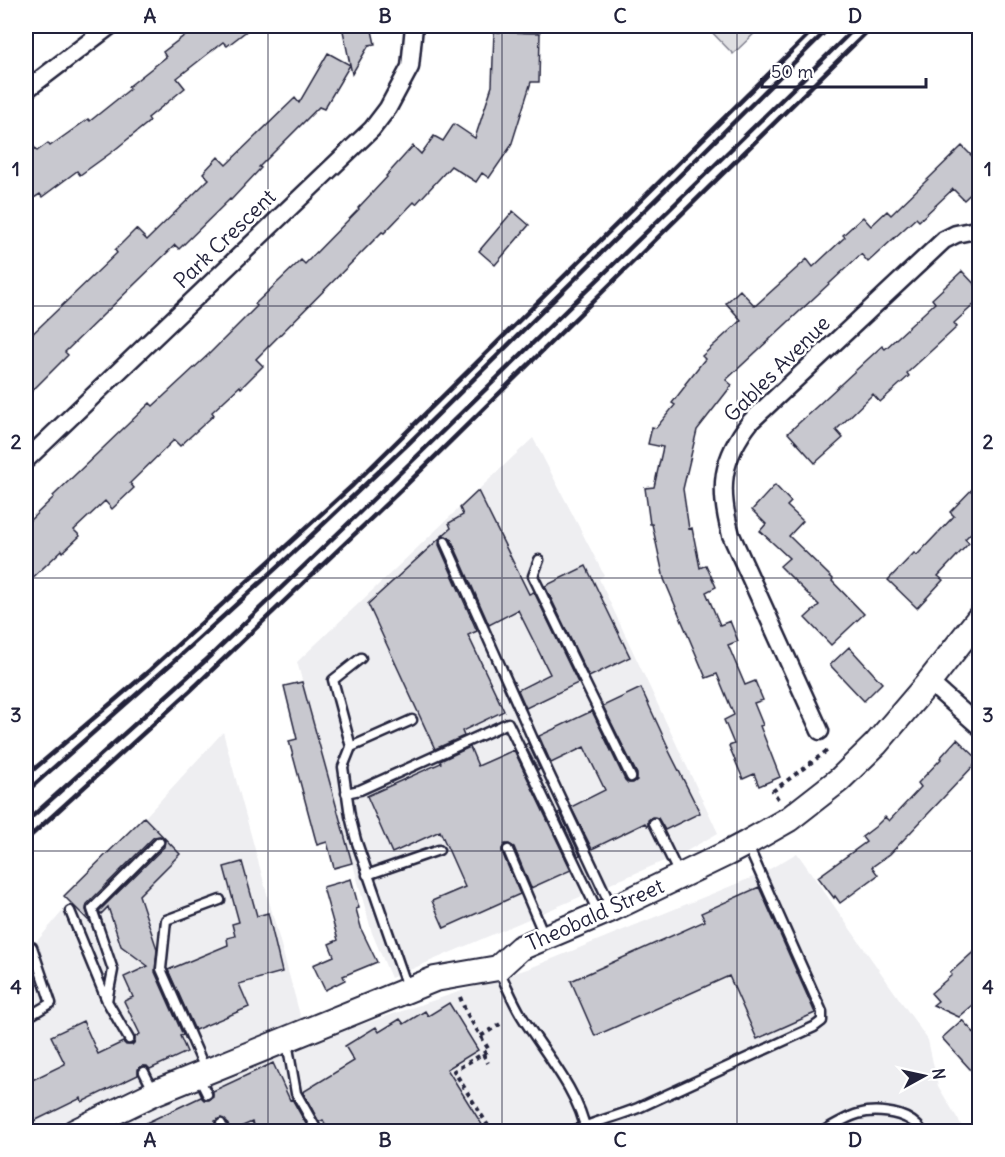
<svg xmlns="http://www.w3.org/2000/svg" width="1005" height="1157" font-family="Delius,sans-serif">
	<rect width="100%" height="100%" fill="#fff"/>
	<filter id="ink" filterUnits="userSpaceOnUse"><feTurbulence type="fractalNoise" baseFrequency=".0167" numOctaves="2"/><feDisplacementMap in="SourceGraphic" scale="12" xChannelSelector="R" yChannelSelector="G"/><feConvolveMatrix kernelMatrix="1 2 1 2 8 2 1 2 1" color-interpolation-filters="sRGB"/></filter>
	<g filter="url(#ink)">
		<path fill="#eeeef1" d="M533,438L604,575L599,579L718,833L685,852L391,978L372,933L297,662Z
			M223,732L300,1015L316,1040L530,968L763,873L797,853L928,1040L938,1086L965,1131L26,1132V954L114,851Z"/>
		<path fill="#dfdfe2" stroke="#80808e" stroke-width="1.5" d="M706,26H762L733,54Z"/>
		<path fill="#c8c8cf" stroke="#22223b" stroke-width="1.5" d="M178,26H253L227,46L223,42L177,78L185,88L148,118L150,121L112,152L80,175L77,171L42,197L40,194L26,203V136L37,151L48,143L50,146L88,119L90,121L130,89L128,87L166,57L163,52L185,35Z
			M342,26H371L375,44L369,45L352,74Z
			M494,32L540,33L539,82H531L511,146L489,178L482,173L476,182L451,166L416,204L414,202L384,233L382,232L256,359L263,366L241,388L240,386L212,412L214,415L180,446L174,440L130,483L134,488L112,509L105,501L74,530L80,536L63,552L62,550L26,584V524L54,497L53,496L150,403L153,406L209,354L257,306L255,304L301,260L305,264L359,209L358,208L387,177L386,176L413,146L421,154L434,136L443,141L454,124L475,138L492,86Z
			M328,53L350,65L324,109L319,107L259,167L261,168L231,200L230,199L179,249L175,245L65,352L68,355L26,397V340L117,253L115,250L136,229L147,240L209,179L203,173L218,157L226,165L295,98L299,103Z
			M962,146L980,164V185L964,200L953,189L919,221L916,218L868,262L861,254L726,380L732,385L697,430L683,489L689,529L692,528L700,568L706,565L716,587L706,592L720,625L730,621L738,641L728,645L745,685L755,681L763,700L754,703L763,725L760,726L780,777L759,786L754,774L743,779L729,746L734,744L724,720L734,715L717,674L706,678L664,579L652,524H650L645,488L654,487L663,447L648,444L652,427L656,428L675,405L672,403L686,385L685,384L705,359L702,356L741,320L726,303L740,290L755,306L807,259L813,267L845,237L843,235L863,217L871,226L887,211L891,215Z
			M513,211L529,225L495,265L479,251Z
			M962,271L980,290V299L954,323L957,327L907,373L909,376L880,402L873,394L836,430L843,438L815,463L788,433L882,346L885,349L935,303L932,299Z
			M980,481V524L965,539L969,543L938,576L943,580L917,608L888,580L914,553L917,555L954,516L950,512Z
			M775,485L791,502L787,506L803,521L789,536L833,579L832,581L864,614L831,645L805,618L819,605L780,566L789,558L760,531L766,524L752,510Z
			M478,491L529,594L534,592L578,683L526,708L518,690L550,674L518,610L489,625L451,539L446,536H442L451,528L449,523L463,515L460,508Z
			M440,538L439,545L477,631L468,635L504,711L462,731L464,736L435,749L368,604Z
			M586,566L630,657L589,677L545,586Z
			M849,647L882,683L864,701L830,665Z
			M302,682L352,863L334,868L327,842L317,845L289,741L297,739L284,686Z
			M641,688L668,747H667L700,813L665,830L658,818L652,817L648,820V826H647L645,823L592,849L571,807L605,790L584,747L551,763L539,736L592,711L625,780L628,783H633L637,780V774L603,706Z
			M957,739L979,760L890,854L872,867L878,875L840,903L835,896L834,898L818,877L866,842L862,837L875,827L885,817L889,821L921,787L918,783L941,759L940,758Z
			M528,743L540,769L538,770L525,745Z
			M470,747L478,766L514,750L571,870L531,888L514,847L509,844H505L502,849V852L520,894L444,928L432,901L465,887L440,831L392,853L367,796L441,763L440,761Z
			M560,812L580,855L578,856L558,813Z
			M144,817L180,854L139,895L157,949L155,972L183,1035L180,1036L187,1052L150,1069L147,1066H142L138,1069V1075L82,1102L81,1098L26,1125V1083L65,1064L51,1036L83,1021L98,1054L123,1042L126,1045H132L135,1042V1037L140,1034L124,1001L133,997L124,977L148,966L121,946L108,907L101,914L99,911L164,847L165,840L160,836L154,837L87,904L86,910L90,922L64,896Z
			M242,862L257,916L268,913L282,972L239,984L249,1007L195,1030L168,970L228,945L227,938L235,936L232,924L239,922L224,867Z
			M351,879L359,908L356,909L362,931L377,962L343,976L345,980L325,990L313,965L334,956L329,944L338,940L323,887Z
			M759,887L815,1013L757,1039L729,976L595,1036L571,981L705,921L701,913Z
			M980,946V999L959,1017L933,1005L938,1001L931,993L952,975L950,973Z
			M449,1003L478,1050L447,1069L486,1131H329L323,1120L319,1122L303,1092L354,1061L345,1046L376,1027L379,1032L400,1019L404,1024L425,1011L428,1016Z
			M962,1020L980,1039V1080L942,1038Z
			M273,1063L290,1100L292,1099L307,1126L294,1131H256L252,1122L231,1131L226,1121L221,1118L215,1121V1127L206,1131H129L201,1097L204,1100H209L213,1097V1091Z"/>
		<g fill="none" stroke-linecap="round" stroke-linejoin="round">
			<g stroke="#22223b" stroke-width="13">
				<path id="lane" d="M445,542L536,746L611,906
					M539,560L533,576L631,777
					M361,658L333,680L351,747L343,767L350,816L356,840L407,987
					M351,747L412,720
					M346,793L360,790L508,723L598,912
					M654,823L679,874
					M508,850L544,935
					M367,875L439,850
					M70,911L107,1001L129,1039
					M498,969C506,984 512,1000 521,1015C541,1048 580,1093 586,1132
					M107,1001L113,970L92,909L159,842
					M26,1018L51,1003L32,947
					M287,1042L296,1093L318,1132
					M206,1071L161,969L166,920L220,900
					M144,1072L153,1090
					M198,1076L207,1094
					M221,1124L225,1132
					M571,1132C593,1122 616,1117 638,1108L814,1027L822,1021V1012L747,844
					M822,1132C850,1115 866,1106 899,1115C909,1118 917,1124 923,1132"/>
			</g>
			<g stroke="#22223b" stroke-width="21">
				<path id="street" d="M26,90L110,26
					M26,460L372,129L388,108L410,67L414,26
					M929,682L980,727
					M820,731L731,535C718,488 721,459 751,421L944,240L956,234L980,229"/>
			</g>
			<g stroke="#22223b" stroke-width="28">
				<path id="secondary" d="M74,1132L154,1093L435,979L498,968L520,948L612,909L728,853L747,843L789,819L839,780L876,744L929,682L980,617"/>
			</g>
			<path stroke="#22223b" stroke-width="4" stroke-dasharray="4.5 4.5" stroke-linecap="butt" d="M778,799L773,791L828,750L827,748
				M460,997L466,1012L489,1050L454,1071L492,1132
				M481,1036L502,1023
				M483,1054L488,1063"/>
			<use href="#lane" stroke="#fff" stroke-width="8"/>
			<use href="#street" stroke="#fff" stroke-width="16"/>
			<use href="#secondary" stroke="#fff" stroke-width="24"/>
			<path stroke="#22223b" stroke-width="4.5" d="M26,776L150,670L353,485L817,26
				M26,792L172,663L295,551L409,443L831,26
				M26,822L205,661L358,514L857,26
				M26,840L190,691L401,490L873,26"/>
		</g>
	</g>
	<path fill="none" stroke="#22223b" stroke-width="1.5" stroke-opacity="0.55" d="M268,26V1132M502,26V1132M737,26V1132M26,306H980M26,578H980M26,851H980"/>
	<g text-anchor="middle" stroke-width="5" stroke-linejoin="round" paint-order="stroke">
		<g font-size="21" fill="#22223b" stroke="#fff">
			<text transform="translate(225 239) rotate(-44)" y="7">Park Crescent</text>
			<text transform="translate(777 369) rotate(-45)" y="7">Gables Avenue</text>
			<text transform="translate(595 915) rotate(-24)" y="7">Theobald Street</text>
		</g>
	</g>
	<rect width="1005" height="1157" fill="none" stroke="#fff" stroke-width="66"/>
	<g transform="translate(924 1076) rotate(82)" stroke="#ffffff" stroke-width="4.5" paint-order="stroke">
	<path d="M0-4.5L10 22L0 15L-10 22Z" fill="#22223b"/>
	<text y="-9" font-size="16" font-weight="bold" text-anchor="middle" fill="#22223b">N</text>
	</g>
	<path d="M762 78v9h164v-9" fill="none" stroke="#22223b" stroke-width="3"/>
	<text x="771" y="78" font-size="18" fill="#22223b" stroke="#ffffff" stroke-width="4.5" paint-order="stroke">50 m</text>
	<rect x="33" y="33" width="939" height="1091" fill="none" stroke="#22223b" stroke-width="2"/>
	<g font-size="20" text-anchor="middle" font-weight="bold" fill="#22223b">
		<text x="150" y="23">A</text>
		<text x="385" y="23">B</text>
		<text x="620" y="23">C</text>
		<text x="855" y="23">D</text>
		<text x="16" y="176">1</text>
		<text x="988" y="176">1</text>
		<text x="16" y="449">2</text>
		<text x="988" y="449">2</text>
		<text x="16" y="722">3</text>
		<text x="988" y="722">3</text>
		<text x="16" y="994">4</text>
		<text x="988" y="994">4</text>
		<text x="150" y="1147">A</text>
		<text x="385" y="1147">B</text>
		<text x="620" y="1147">C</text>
		<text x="855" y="1147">D</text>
	</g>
</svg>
